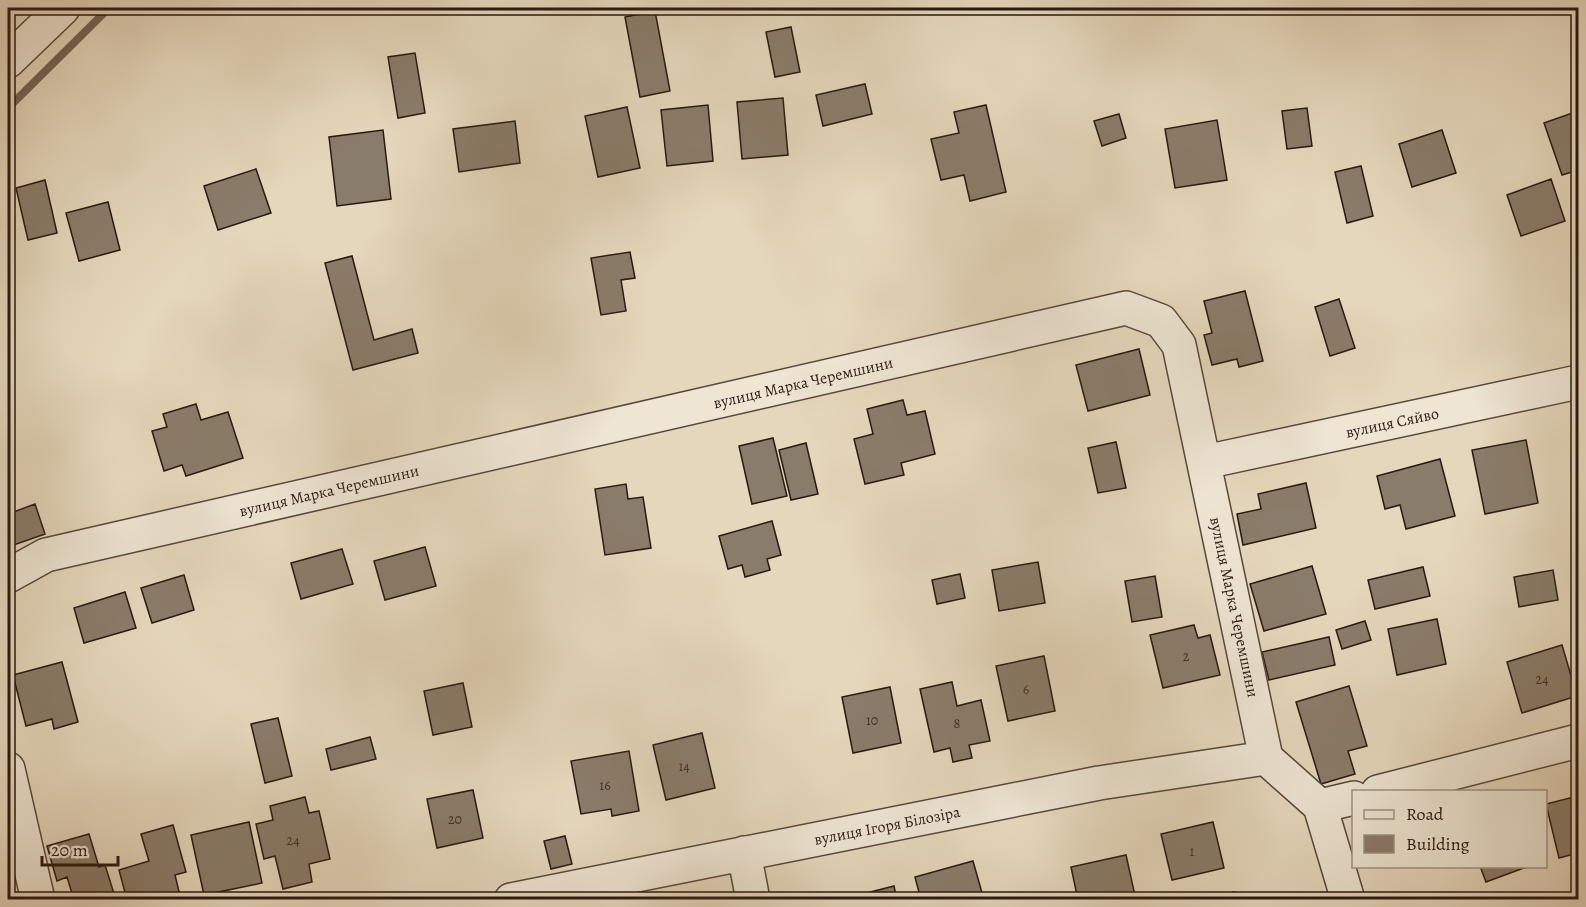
<svg xmlns="http://www.w3.org/2000/svg" width="1586" height="907" font-family="Alegreya,serif">
	<rect width="100%" height="100%" fill="#e5d7bc"/>
	<filter id="stains"><feTurbulence type="fractalNoise" baseFrequency=".00333" numOctaves="4"/><feColorMatrix values="0 0 0 0 .2 0 0 0 0 .09 0 0 0 0 .02 0 0 0 .5 -.17"/></filter>
	<radialGradient id="worn" r=".72"><stop offset=".6" stop-color="#630" stop-opacity="0"/><stop offset="1" stop-color="#630" stop-opacity=".3"/></radialGradient>
	<g fill="none" stroke-linecap="round" stroke-linejoin="round">
		<path stroke="#736455" stroke-width="8" d="M8,108L109,8"/>
	</g>
	<path fill="#8a7c6a" stroke="#281912" stroke-width="1.5" d="M655,11L670,91L640,97L625,17Z
		M791,27L800,72L775,77L766,32Z
		M415,53L425,113L398,118L388,57Z
		M865,84L872,114L823,126L816,95Z
		M783,98L788,155L742,159L737,102Z
		M708,105L713,161L667,166L661,110Z
		M986,105L1006,192L970,201L964,175L941,180L931,139L959,133L954,112Z
		M627,107L640,168L598,177L585,116Z
		M1307,108L1312,146L1287,149L1282,111Z
		M1578,111V189L1572,172L1562,175L1544,123Z
		M1119,114L1126,138L1102,146L1094,121Z
		M1217,120L1227,180L1175,188L1165,129Z
		M515,121L520,163L459,172L453,129Z
		M383,130L391,199L337,206L329,137Z
		M1442,130L1456,173L1412,187L1399,144Z
		M1361,166L1373,216L1347,223L1335,172Z
		M256,169L271,213L218,230L204,186Z
		M1551,179L1565,221L1521,236L1507,195Z
		M45,180L57,233L28,240L16,188Z
		M108,202L120,250L79,261L66,213Z
		M630,252L635,278L621,280L626,311L601,315L591,258Z
		M352,256L374,340L412,329L418,353L353,370L325,263Z
		M1245,291L1263,361L1239,367L1237,359L1212,365L1204,335L1212,333L1204,301Z
		M1339,299L1355,348L1330,356L1315,307Z
		M1139,349L1150,395L1088,411L1076,365Z
		M903,400L907,415L925,411L935,454L901,463L904,475L865,484L854,439L873,434L867,409Z
		M196,404L201,420L228,412L243,458L186,476L182,465L164,471L152,431L167,427L163,414Z
		M773,438L787,496L752,504L739,446Z
		M1526,440L1538,503L1485,514L1472,450Z
		M1116,442L1126,488L1098,493L1088,448Z
		M806,443L818,494L791,500L779,450Z
		M1440,459L1455,516L1406,529L1400,505L1385,509L1377,476Z
		M1306,483L1316,528L1243,545L1237,514L1261,509L1258,494Z
		M626,484L628,499L643,497L651,548L605,555L595,489Z
		M35,504L45,534L8,547V514Z
		M772,521L781,555L767,559L770,570L745,577L742,565L728,569L719,536Z
		M425,547L436,586L385,600L374,561Z
		M342,549L353,584L301,599L291,563Z
		M1038,562L1045,603L999,611L992,570Z
		M1312,566L1326,614L1264,631L1250,584Z
		M1423,567L1430,596L1375,609L1368,580Z
		M1553,570L1558,600L1519,607L1514,577Z
		M960,574L965,598L937,604L932,580Z
		M184,575L194,610L152,623L141,588Z
		M1155,576L1162,617L1132,622L1125,581Z
		M125,592L136,628L84,643L74,608Z
		M1437,619L1446,664L1397,675L1388,629Z
		M1365,621L1371,640L1342,649L1336,630Z
		M1194,625L1198,638L1210,635L1220,675L1163,688L1150,635Z
		M1329,637L1335,665L1269,680L1262,652Z
		M1562,645L1577,696L1522,713L1507,662Z
		M1044,656L1055,711L1008,721L996,666Z
		M62,662L78,722L54,729L52,719L26,726L13,675Z
		M952,682L957,706L981,700L990,741L969,745L972,758L953,762L950,748L934,752L920,689Z
		M463,683L472,727L433,735L424,691Z
		M1349,686L1367,746L1348,751L1355,774L1321,784L1296,702Z
		M890,687L901,743L853,753L842,697Z
		M278,718L292,776L265,783L251,724Z
		M702,733L715,788L666,800L653,745Z
		M370,737L376,759L331,770L326,749Z
		M629,751L639,811L612,816L611,809L581,814L571,761Z
		M473,790L483,838L437,848L427,799Z
		M1578,796V853L1559,858L1546,804Z
		M305,797L309,813L319,811L330,859L309,864L312,882L283,889L275,856L264,859L256,824L273,820L270,806Z
		M249,822L262,883L204,895L191,835Z
		M1213,822L1224,868L1172,880L1161,834Z
		M173,825L186,872L175,875L181,900H127L119,870L149,861L141,834Z
		M89,834L99,867L105,865L116,900H74L67,877L57,881L47,846Z
		M565,836L572,864L551,869L544,841Z
		M1126,855L1136,900H1078L1071,867Z
		M973,861L984,900H921L915,877Z
		M1480,866H1529L1486,882Z
		M894,886L897,900L843,899Z
		M1234,892L1236,900H1207Z"/>
	<g fill="none" stroke-linecap="round" stroke-linejoin="round">
		<g stroke="#57483c" stroke-width="36">
			<path id="minor" d="M8,61L63,8
				M1205,462L1578,382
				M8,576L46,555L1126,308L1161,321L1179,345L1266,758
				M1266,758L1320,806L1348,900
				M8,769L38,900
				M1378,792L1578,741
				M1320,806L1354,798
				M744,853L753,900
				M511,900L1099,783L1266,758"/>
		</g>
		<use href="#minor" stroke="#eee5d3" stroke-width="33"/>
	</g>
	<g text-anchor="middle" stroke-width="4.5" stroke-linejoin="round" paint-order="stroke">
		<g font-size="14" fill="#403228">
			<text x="1186" y="661">2</text>
			<text x="1542" y="684">24</text>
			<text x="1026" y="694">6</text>
			<text x="872" y="725">10</text>
			<text x="957" y="728">8</text>
			<text x="684" y="771">14</text>
			<text x="605" y="790">16</text>
			<text x="455" y="824">20</text>
			<text x="293" y="845">24</text>
			<text x="1192" y="856">1</text>
		</g>
		<g font-size="16" fill="#281912" stroke="#eee5d3">
			<text transform="translate(803 382) rotate(-13)" y="6">вулиця Марка Черемшини</text>
			<text transform="translate(1392 422) rotate(-12)" y="6">вулиця Сяйво</text>
			<text transform="translate(329 490) rotate(-13)" y="6">вулиця Марка Черемшини</text>
			<text transform="translate(1235 607) rotate(78)" y="6">вулиця Марка Черемшини</text>
			<text transform="translate(887 825) rotate(-11)" y="6">вулиця Ігоря Білозіра</text>
		</g>
	</g>
	<rect width="1586" height="907" fill="none" stroke="#e5d7bc" stroke-width="30"/>
	<rect x="9" y="9" width="1568" height="889" fill="none" stroke="#281912" stroke-width="3"/>
	<rect x="15" y="15" width="1556" height="877" fill="none" stroke="#281912" stroke-width="1.5"/>
	<rect x="1352" y="790" width="195" height="78" fill="#eee5d3" stroke="#9f9386" stroke-width="1.5"/>
	<rect x="1364" y="810" width="30" height="9" fill="#eee5d3" stroke="#9f9386" stroke-width="1.5"/>
	<text x="1406" y="820" font-size="18" fill="#281912">Road</text>
	<rect x="1364" y="835" width="30" height="18" fill="#8a7c6a" stroke="#9f9386" stroke-width="1.5"/>
	<text x="1406" y="850" font-size="18" fill="#281912">Building</text>
	<path d="M42 856v9h76v-9" fill="none" stroke="#281912" stroke-width="3"/>
	<text x="51" y="856" font-size="18" fill="#281912" stroke="#eee5d3" stroke-width="4.5" paint-order="stroke">20 m</text>
	<rect width="100%" height="100%" filter="url(#stains)"/>
	<rect width="100%" height="100%" fill="url(#worn)"/>
</svg>
